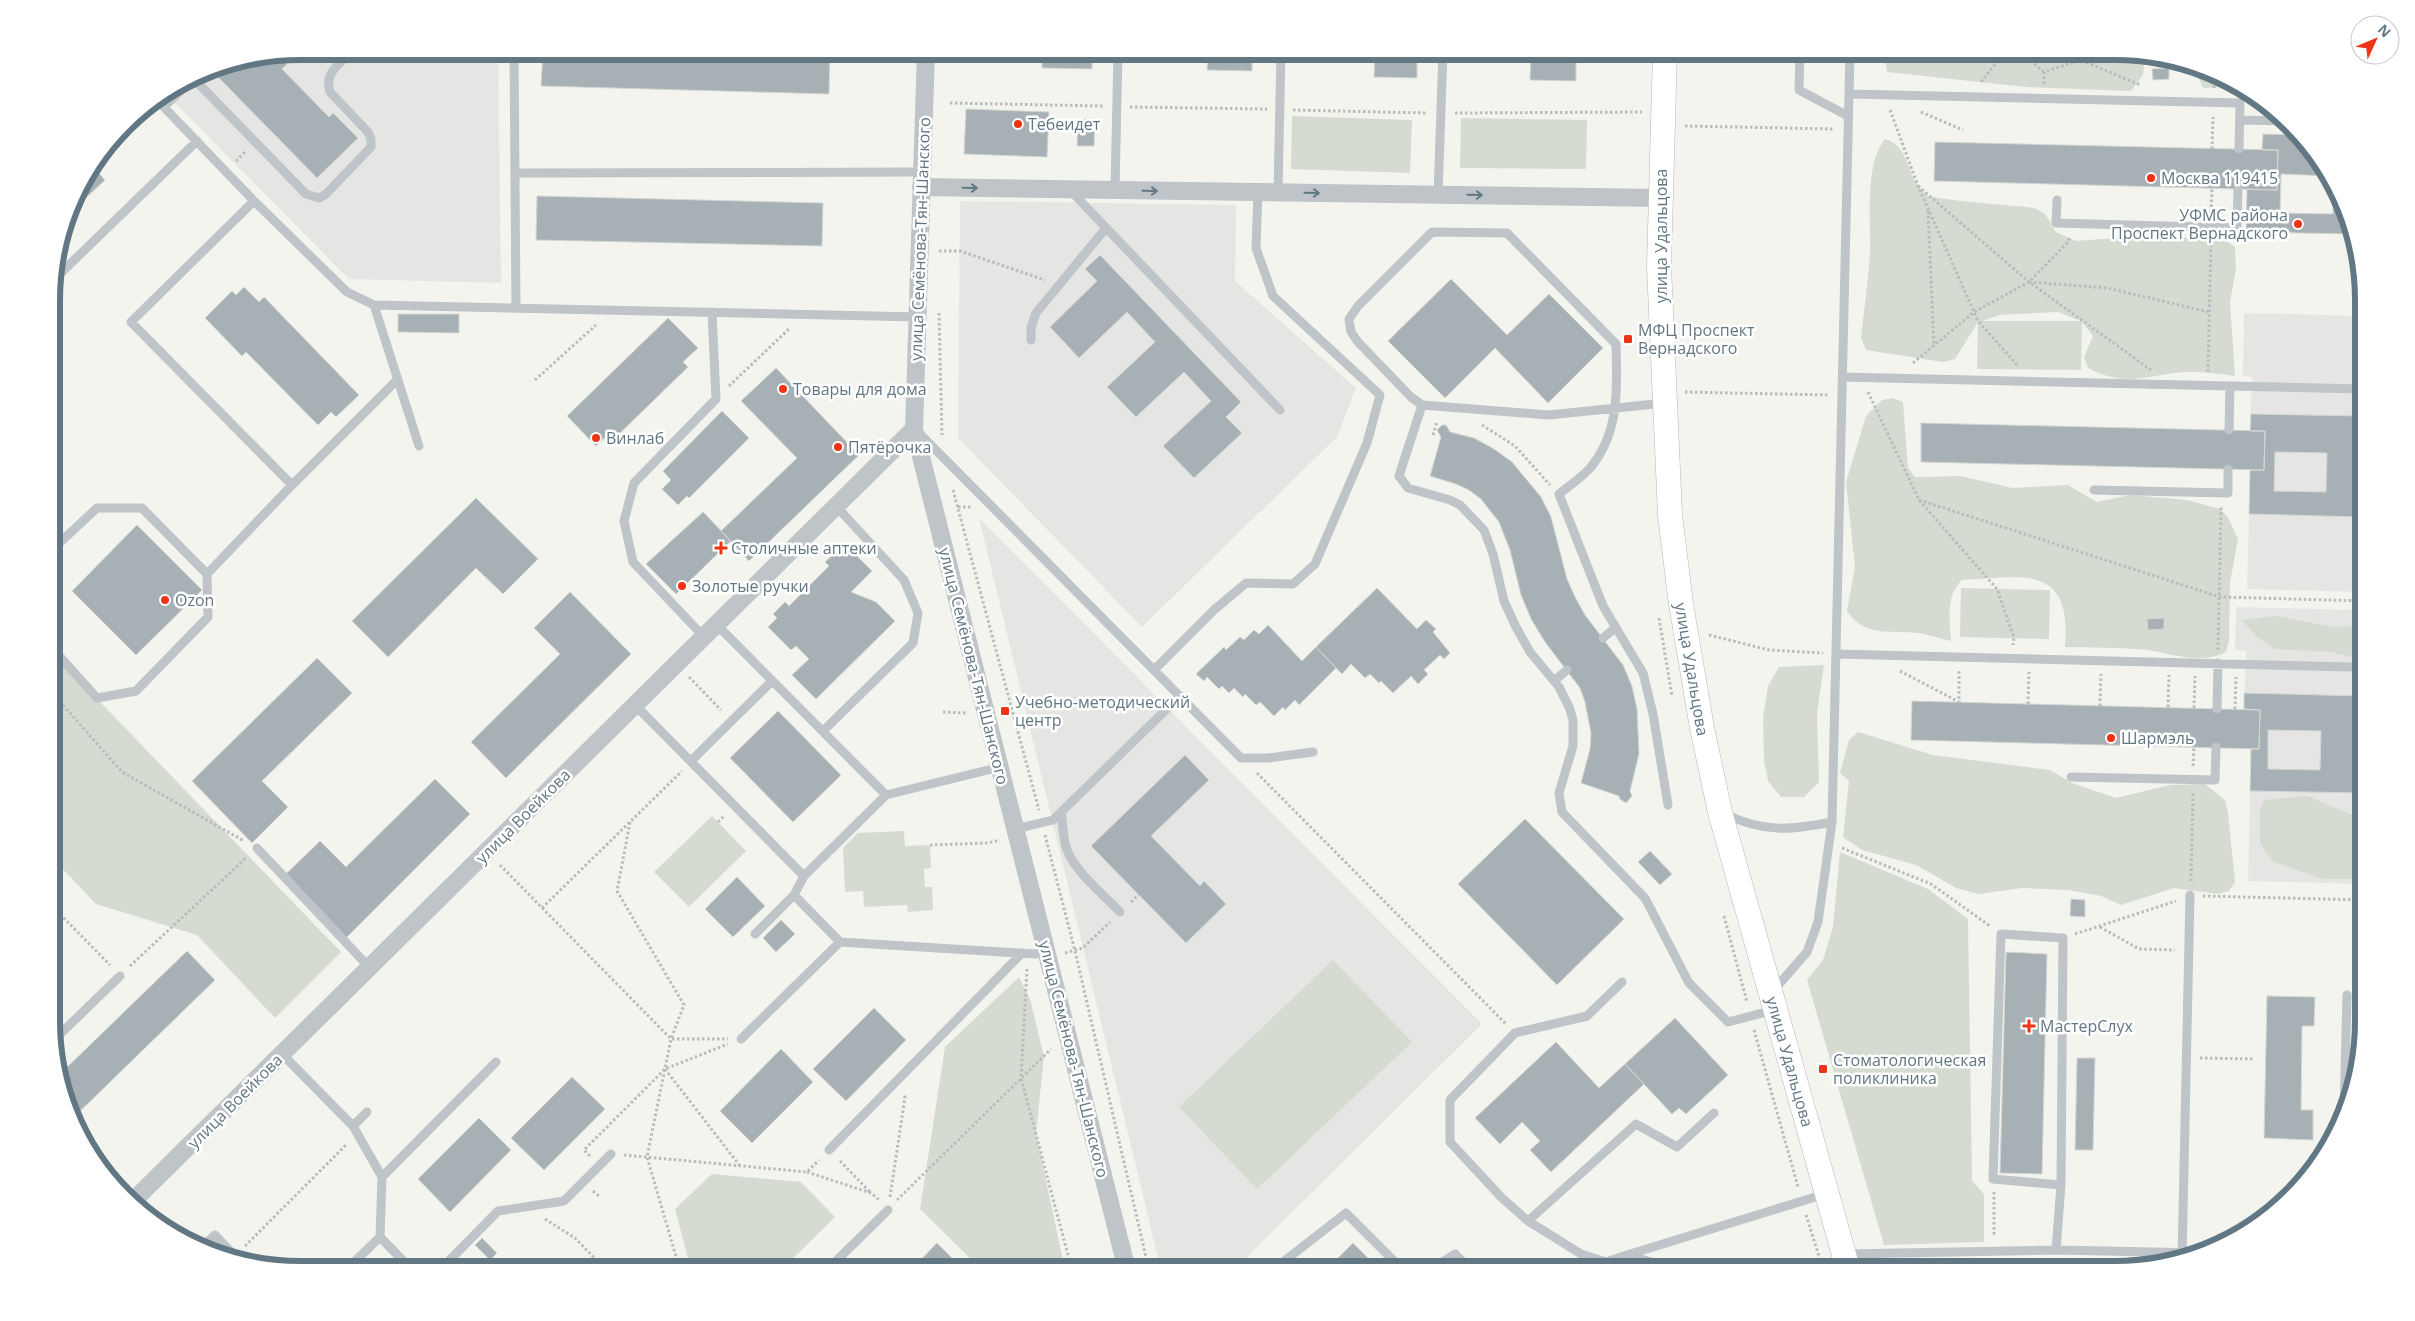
<svg xmlns="http://www.w3.org/2000/svg" width="2415" height="1321" font-family="'Open Sans',sans-serif">
	<rect width="100%" height="100%" fill="#f4f4ef"/>
	<path fill="#e5e5e3" d="M300,51H498L501,283L349,279L166,94L205,70Z
		M960,201L1236,205L1235,281L1356,388L1337,437L1142,627L958,438Z
		M2244,313L2362,316L2363,592L2247,589L2250,470H2264L2265,431H2250L2252,377L2243,376Z
		M979,518L1482,1024L1235,1269L1161,1270Z
		M2236,607L2363,610V884L2248,881L2251,749L2259,748L2260,710L2244,709L2246,651L2235,650Z"/>
	<path fill="#d5dbd0" fill-rule="evenodd" d="M1884,51H2115L2145,55L2143,75L2131,91L2026,87L1887,72Z
		M2193,65L2225,77L2236,86L2203,88Z
		M1292,116L1412,120L1410,173L1291,169Z
		M1461,118L1587,120L1586,169L1460,168Z
		M1885,139C1913,148 1903,176 1927,195C1934,200 2020,206 2035,208L2045,214L2056,232L2076,241L2154,235L2226,241L2235,247L2236,269L2230,302L2235,376C2219,374 2201,371 2185,372C2147,375 2125,388 2088,368L2084,357L2093,336L2082,322L2081,370L1977,369L1978,322L1955,359L1943,362L1866,350L1861,338C1864,310 1868,282 1870,254C1871,223 1864,164 1885,139ZM2058,312L2081,321H1982L2000,315Z
		M1892,398L1903,402L1908,468L1915,477L1961,476L2012,488L2068,485L2097,502L2130,495L2187,500L2220,509L2228,517L2238,539L2230,583L2229,641L2226,652C2201,665 2173,654 2147,650C2120,647 2092,648 2065,647C2072,563 2024,577 1962,580C1945,596 1950,620 1951,641C1940,639 1928,634 1917,633C1892,630 1864,638 1847,611L1855,567L1846,482L1866,416L1882,400Z
		M1961,588L2050,590L2049,639L1960,637Z
		M2276,616L2333,627L2363,626V668L2353,657L2331,652L2274,649L2256,636L2242,620Z
		M53,653L341,952L275,1018L197,935L96,904L53,859Z
		M1824,665L1817,713L1819,782L1804,797H1781L1768,781L1764,761L1763,717L1768,686L1779,667Z
		M1858,732L1933,755L2050,770L2072,783L2116,798L2170,785L2205,784L2225,800L2228,813L2235,882L2229,891L2218,894L2174,888L2121,905L2101,896L2068,890L2022,888L1978,894L1956,888L1916,865L1862,850L1843,837L1849,781L1840,773L1849,740Z
		M2307,796L2350,814L2363,816V879H2322L2272,861L2260,843V810L2264,800Z
		M712,816L746,851L689,907L654,872Z
		M904,831L905,846L930,845L931,868L924,869L925,887H932L933,910L908,912L907,905L864,907L863,891L845,892L843,848L858,833Z
		M1840,852L1928,889L1968,919L1972,1181L1984,1194V1242L1884,1245L1807,980L1823,960L1833,927Z
		M1333,960L1412,1042L1257,1189L1179,1107Z
		M1019,977L1030,999L1044,1057L1036,1133L1065,1270H982L920,1209L945,1047Z
		M712,1174L801,1182L835,1217L781,1270H691L675,1209Z
		M1964,1260L1966,1269H1907Z"/>
	<path fill="#a7b1b5" stroke="#d5d5d2" fill-rule="evenodd" d="M543,51H830L829,94L541,86Z
		M1042,51H1092V69L1042,68Z
		M1208,51H1252V71L1207,70Z
		M1375,51H1417V78L1374,77Z
		M1531,51H1576V81L1530,80Z
		M280,55L287,64L282,69L329,117L333,113L358,138L317,178L218,77L231,65Z
		M2169,68V79L2153,80L2152,69Z
		M966,109L1049,112L1047,157L964,154Z
		M1078,119H1095L1094,146H1077Z
		M2263,134L2298,135L2322,162L2329,176L2281,174L2280,213L2333,214V185L2350,220L2354,234L2246,232L2247,189L2277,190L2278,150H2262Z
		M1935,142L2278,150L2277,190L1934,181Z
		M94,168L105,180L73,210L77,190Z
		M537,196L823,203L822,246L536,240Z
		M1100,255L1241,402L1226,417L1242,433L1194,478L1163,446L1211,401L1184,372L1136,417L1107,387L1155,342L1127,312L1079,358L1050,327L1097,281L1085,269Z
		M1451,279L1507,335L1549,294L1603,348L1548,403L1495,348L1445,398L1388,341Z
		M244,287L259,302L264,297L359,395L336,417L331,412L318,425L246,352L242,356L205,318L232,291L236,295Z
		M398,314H459V333L398,332Z
		M668,318L698,348L683,362L688,367L615,438L610,433L596,446L567,416Z
		M776,368L859,455L749,561L721,531L797,458L741,401Z
		M722,411L749,438L689,498L687,496L678,505L662,489L671,480L663,471Z
		M2251,414L2362,416V517L2249,514L2250,470H2264L2265,431H2250ZM2275,452L2327,453L2326,492L2274,491Z
		M1921,423L2265,431L2264,470L1921,462Z
		M1442,425H1446L1450,432L1474,438L1494,449L1512,462L1541,497L1551,517L1567,579L1575,597L1585,615L1623,665L1632,686L1637,709L1639,754L1630,791L1632,796L1626,803L1620,799L1619,796L1581,783L1590,749L1591,733L1585,702L1580,688L1545,642L1531,619L1521,595L1510,550L1499,522L1481,499L1469,490L1456,484L1430,476L1441,437L1437,430Z
		M476,498L538,559L503,594L476,568L388,657L352,621Z
		M703,512L731,541L676,594L646,564Z
		M137,525L202,590L136,655L72,591Z
		M848,547L872,571L851,592L876,602L895,621L816,699L792,675L809,659L796,646L791,650L768,627L777,618L773,614L785,602L789,606L829,566L825,562L836,552L840,556Z
		M1377,588L1417,629L1426,620L1436,629L1433,632L1450,653L1444,659L1440,655L1424,670L1428,674L1418,684L1411,676L1393,693L1381,681L1379,683L1370,674L1365,678L1351,664L1342,674L1316,647Z
		M570,592L631,654L506,778L471,742L560,654L534,628Z
		M2164,618V629L2148,630L2147,619Z
		M1268,625L1302,661L1316,647L1336,668L1299,705L1295,700L1285,710L1283,707L1274,716L1260,702L1256,705L1245,694L1243,697L1234,688L1229,693L1222,686L1219,689L1207,677L1204,681L1196,674L1224,647L1226,650L1240,637L1244,640L1254,630L1259,634Z
		M317,658L352,693L262,781L288,807L252,843L192,781Z
		M2244,693L2363,696V793L2250,791L2251,749H2259L2260,710L2244,709ZM2268,730L2321,731L2320,770L2268,769Z
		M1912,701L2260,710L2259,749L1911,740Z
		M778,711L841,775L793,822L730,758Z
		M1185,755L1209,780L1151,836L1200,886L1204,881L1226,904L1186,943L1091,846Z
		M435,779L470,814L346,938L284,876L320,841L346,867Z
		M1525,819L1624,919L1557,985L1458,884Z
		M1650,851L1672,874L1660,885L1638,862Z
		M737,877L765,906L733,937L705,909Z
		M2071,899L2085,900V917L2070,916Z
		M781,920L795,934L776,952L763,938Z
		M187,951L215,980L72,1119L59,1075Z
		M2006,952L2047,954L2042,1174L2000,1173Z
		M2267,996L2315,997L2314,1026H2302L2301,1110H2313V1140L2264,1138Z
		M874,1008L906,1040L846,1101L813,1069Z
		M1675,1018L1728,1075L1686,1114L1679,1108L1672,1114L1625,1064Z
		M1556,1042L1599,1088L1625,1064L1644,1084L1551,1172L1530,1150L1540,1141L1522,1122L1500,1144L1475,1118Z
		M781,1049L813,1082L752,1143L720,1111Z
		M2077,1058H2095L2093,1150H2075Z
		M572,1077L605,1109L544,1170L511,1138Z
		M479,1118L511,1150L450,1212L418,1179Z
		M482,1238L497,1253L490,1260L475,1245Z
		M937,1243L964,1270H911Z
		M1353,1243L1379,1269H1327Z
		M1972,1265L2090,1268L1972,1269Z"/>
	<g fill="none" stroke-linecap="round" stroke-linejoin="round">
		<g stroke="#b1b8bb" stroke-width="25">
			<g id="secondary">
				<path id="s1" d="M1665,51L1659,266L1670,515L1681,604L1702,728L1720,812L1848,1269"/>
			</g>
		</g>
		<path stroke="#b8bcbe" stroke-width="3" stroke-dasharray="2.5 2.5" stroke-linecap="butt" d="M2019,51L2044,72
			M2070,51L2081,60L2140,85
			M1981,82L2006,51
			M2044,84V72L2081,60L2088,51
			M2214,88V73
			M950,103L1104,106
			M1130,107L1267,109
			M1293,110L1427,113
			M1890,110L1918,186L1978,321L2019,367
			M1921,112L1963,130
			M1455,113L1642,112
			M1685,126L1833,129
			M2212,149L2213,117
			M236,161L246,151
			M1918,186L2029,282L2151,370
			M1928,211L1934,346
			M2211,212L2212,188
			M939,251H960L1045,280
			M2029,282L2107,288L2209,312
			M939,313L942,435
			M1913,363L1974,312L2029,282L2069,241V237
			M2208,372L2211,241
			M535,380L596,325
			M729,386L790,328
			M1685,392L1829,395
			M1868,392L1919,500L1997,589L2014,638L2013,645
			M1482,425L1515,446L1550,485
			M1433,435L1437,421
			M953,490L1039,810
			M1919,500L2220,597L2363,601
			M958,507H971
			M1659,618L1672,696
			M1709,635L1769,650L1823,653
			M2218,650L2221,507
			M1900,671L1959,702V670
			M689,677L721,710
			M53,694L122,772L244,841
			M2028,704L2029,672
			M2100,706L2101,674
			M2168,707L2169,675
			M2194,708L2195,676
			M2235,709L2236,677
			M943,712L967,713
			M2193,766L2194,747
			M1257,773L1506,1024
			M630,822L617,891L684,1005L671,1039L647,1157L680,1270
			M718,822L725,815
			M1045,835L1075,951L1149,1270
			M930,845L988,843L1000,840
			M1842,848L1931,884L1990,926
			M500,865L671,1039H728
			M2191,881L2193,793
			M2203,896L2363,900
			M1131,902L1139,894
			M53,907L110,965
			M542,908L682,771
			M1724,916L1747,1002
			M2100,927L2139,949L2175,950
			M2075,934L2176,901
			M1065,953L1083,948L1110,922
			M130,966L246,858
			M1027,969L1021,1078L1072,1270
			M1754,1030L1798,1187
			M2200,1058L2255,1059
			M665,1069L740,1166
			M624,1155L807,1172L819,1160
			M590,1156L584,1150L665,1069L728,1044
			M840,1161L871,1193
			M807,1172L871,1193L879,1200
			M593,1191L599,1196
			M1994,1192V1236
			M890,1197L905,1097L903,1095
			M897,1200L1051,1049
			M1806,1215L1823,1269
			M545,1219L575,1238L606,1270
			M245,1246L347,1144"/>
		<path stroke="#bec4c7" stroke-width="9" d="M514,51L516,308
			M1800,51L1799,90L1848,116
			M195,76L193,78L306,194L319,198L326,194L371,147V139L368,132L330,92C324,73 339,64 352,51
			M1849,94L2240,103L2239,149
			M157,100L254,201L347,292L374,305L918,317
			M164,107L193,78
			M2240,120L2286,121
			M515,173L922,172
			M1069,189L1280,410
			M1115,190L1118,51
			M1278,192L1281,51
			M1438,195L1443,51
			M2057,200L2056,223L2237,228L2238,189
			M254,201L131,322L292,485L398,379
			M58,260L66,268L197,141
			M53,281L66,268
			M374,305L419,446
			M1031,340V328L1036,313L1106,228
			M1842,377L2230,386L2229,430
			M2230,386L2362,389
			M1665,403L1549,415L1422,405L1411,397L1358,342L1351,332L1349,319L1358,306L1432,232L1507,233L1616,344C1617,385 1620,428 1594,463C1586,475 1570,485 1559,494L1603,606L1643,673L1653,714L1668,805
			M1422,405L1399,476L1408,488L1450,500L1460,505L1484,530L1493,554L1504,601L1516,627L1530,652L1559,687L1569,707L1573,720V746L1559,793L1562,812L1645,898L1689,983L1728,1022L1774,1010
			M918,432L1241,758H1268L1313,752
			M2094,490L2228,493V469
			M52,550L97,508H142L207,574L208,617L136,691L97,698L53,649
			M207,574L292,485
			M716,624L886,795L1000,767
			M704,637L633,562L624,521L634,483L716,399L712,312
			M1603,638L1615,628
			M1836,654L2350,667
			M1154,670L1214,610L1246,583L1293,584L1315,564L1367,443L1380,395L1273,296L1256,248L1258,192
			M1554,681L1567,670
			M635,705L804,876L886,795
			M2217,709L2218,663
			M823,731L913,643L918,613L904,580L836,506
			M691,761L772,681
			M2071,777L2215,780L2216,747
			M1061,812C1063,825 1063,839 1067,850C1077,874 1103,894 1120,912
			M1725,814C1764,833 1791,830 1832,822
			M1016,829L1053,820L1180,696
			M257,848L369,967
			M794,895L804,876
			M840,942L1035,954L1047,952
			M1622,982L1587,1016L1515,1033L1450,1100V1142L1502,1198L1528,1221L1636,1124L1677,1147L1714,1113
			M1774,990L1807,952L1818,922L1832,822L1850,51
			M741,1039L840,942L794,895L755,934
			M53,1041L120,976
			M282,1054L353,1126L382,1177L380,1237L412,1270
			M2344,1114L2347,995
			M353,1126L367,1112
			M829,1150L1022,953
			M382,1177L496,1062
			M1528,1221L1581,1254L1606,1262
			M201,1248L215,1235L241,1262
			M2056,1250L2061,1185L2063,938L2001,934L1993,1179L2061,1185
			M1845,1254L2056,1250L2202,1253
			M1627,1255L1675,1269
			M2182,1259L2190,895
			M1274,1269L1346,1213L1402,1269
			M1431,1269L1455,1254L1470,1269
			M1603,1269L1606,1262L1627,1255L1825,1194
			M346,1270L380,1237
			M440,1270L498,1211L564,1201L611,1154
			M827,1270L888,1210"/>
		<path stroke="#bec4c7" stroke-width="18" d="M926,51L914,429L1127,1270
			M921,187L1661,198
			M131,1203L914,429"/>
		<use href="#secondary" stroke="#fff" stroke-width="24"/>
	</g>
	<defs><path id="oneway-shaft" d="M-6 0H5M1.5-3L5.5 0L1.5 3" fill="none" stroke-width="1.6" stroke-linecap="round" stroke-linejoin="round" transform="scale(1.25)"/></defs>
	<g stroke="#617783">
		<use href="#oneway-shaft" transform="translate(970 188) rotate(1)"/>
		<use href="#oneway-shaft" transform="translate(1150 191) rotate(1)"/>
		<use href="#oneway-shaft" transform="translate(1312 193) rotate(1)"/>
		<use href="#oneway-shaft" transform="translate(1475 195) rotate(1)"/>
	</g>
	<g fill="#ef3314" stroke="#fff" stroke-width="2">
		<circle cx="1018" cy="124" r="5"/>
		<circle cx="2151" cy="178" r="5"/>
		<circle cx="2298" cy="224" r="5"/>
		<rect x="1623" y="334" width="10" height="10" rx="2.5"/>
		<circle cx="783" cy="389" r="5"/>
		<circle cx="596" cy="438" r="5"/>
		<circle cx="838" cy="447" r="5"/>
		<path d="M718.5 540.5h5v5h5v5h-5v5h-5v-5h-5v-5h5z"/>
		<circle cx="682" cy="586" r="5"/>
		<circle cx="165" cy="600" r="5"/>
		<rect x="1000" y="706" width="10" height="10" rx="2.5"/>
		<circle cx="2111" cy="738" r="5"/>
		<path d="M2026.5 1018.5h5v5h5v5h-5v5h-5v-5h-5v-5h5z"/>
		<rect x="1818" y="1064" width="10" height="10" rx="2.5"/>
	</g>
	<g text-anchor="middle" stroke-width="5" stroke-linejoin="round" paint-order="stroke">
		<g font-size="16" fill="#617783" stroke="#fff" text-anchor="start">
			<text x="1028" y="130">Тебеидет</text>
			<text x="2161" y="184">Москва 119415</text>
			<text x="2288" y="221" text-anchor="end">УФМС района<tspan x="2288" dy="18">Проспект Вернадского</tspan></text>
			<text x="1638" y="336">МФЦ Проспект<tspan x="1638" dy="18">Вернадского</tspan></text>
			<text x="793" y="395">Товары для дома</text>
			<text x="606" y="444">Винлаб</text>
			<text x="848" y="453">Пятёрочка</text>
			<text x="731" y="554">Столичные аптеки</text>
			<text x="692" y="592">Золотые ручки</text>
			<text x="175" y="606">Ozon</text>
			<text x="1015" y="708">Учебно-методический<tspan x="1015" dy="18">центр</tspan></text>
			<text x="2121" y="744">Шармэль</text>
			<text x="2040" y="1032">МастерСлух</text>
			<text x="1833" y="1066">Стоматологическая<tspan x="1833" dy="18">поликлиника</tspan></text>
		</g>
		<g font-size="16" fill="#617783" stroke="#fff">
			<text transform="translate(1661 236) rotate(-90)" y="6">улица Удальцова</text>
			<text transform="translate(920 239) rotate(-88)" y="6">улица Семёнова-Тян-Шанского</text>
			<text transform="translate(974 666) rotate(76)" y="6">улица Семёнова-Тян-Шанского</text>
			<text dy="6" stroke="none"><textPath href="#s1" startOffset="620">улица Удальцова</textPath></text>
			<text transform="translate(523 816) rotate(-45)" y="6">улица Воейкова</text>
			<text transform="translate(1074 1059) rotate(76)" y="6">улица Семёнова-Тян-Шанского</text>
			<text dy="6" stroke="none"><textPath href="#s1" startOffset="1025">улица Удальцова</textPath></text>
			<text transform="translate(235 1101) rotate(-45)" y="6">улица Воейкова</text>
		</g>
	</g>
	<path d="M0 0H2415V1321H0ZM300 60H2115A240 240 0 0 1 2355 300V1021A240 240 0 0 1 2115 1261H300A240 240 0 0 1 60 1021V300A240 240 0 0 1 300 60Z" fill="#fff" fill-rule="evenodd"/>
	<path fill="none" stroke="#617783" stroke-width="6" d="M300 60H2115A240 240 0 0 1 2355 300V1021A240 240 0 0 1 2115 1261H300A240 240 0 0 1 60 1021V300A240 240 0 0 1 300 60Z"/>
	<g transform="translate(2375 40) rotate(46)"><circle r="24" fill="#ffffff" stroke="#c0c9cd"/>
	<path d="M0-4L9 19L0 12L-9 19Z" fill="#ef3314"/>
	<text y="-8" font-size="14" font-weight="bold" text-anchor="middle" fill="#617783">N</text>
	</g>
</svg>
